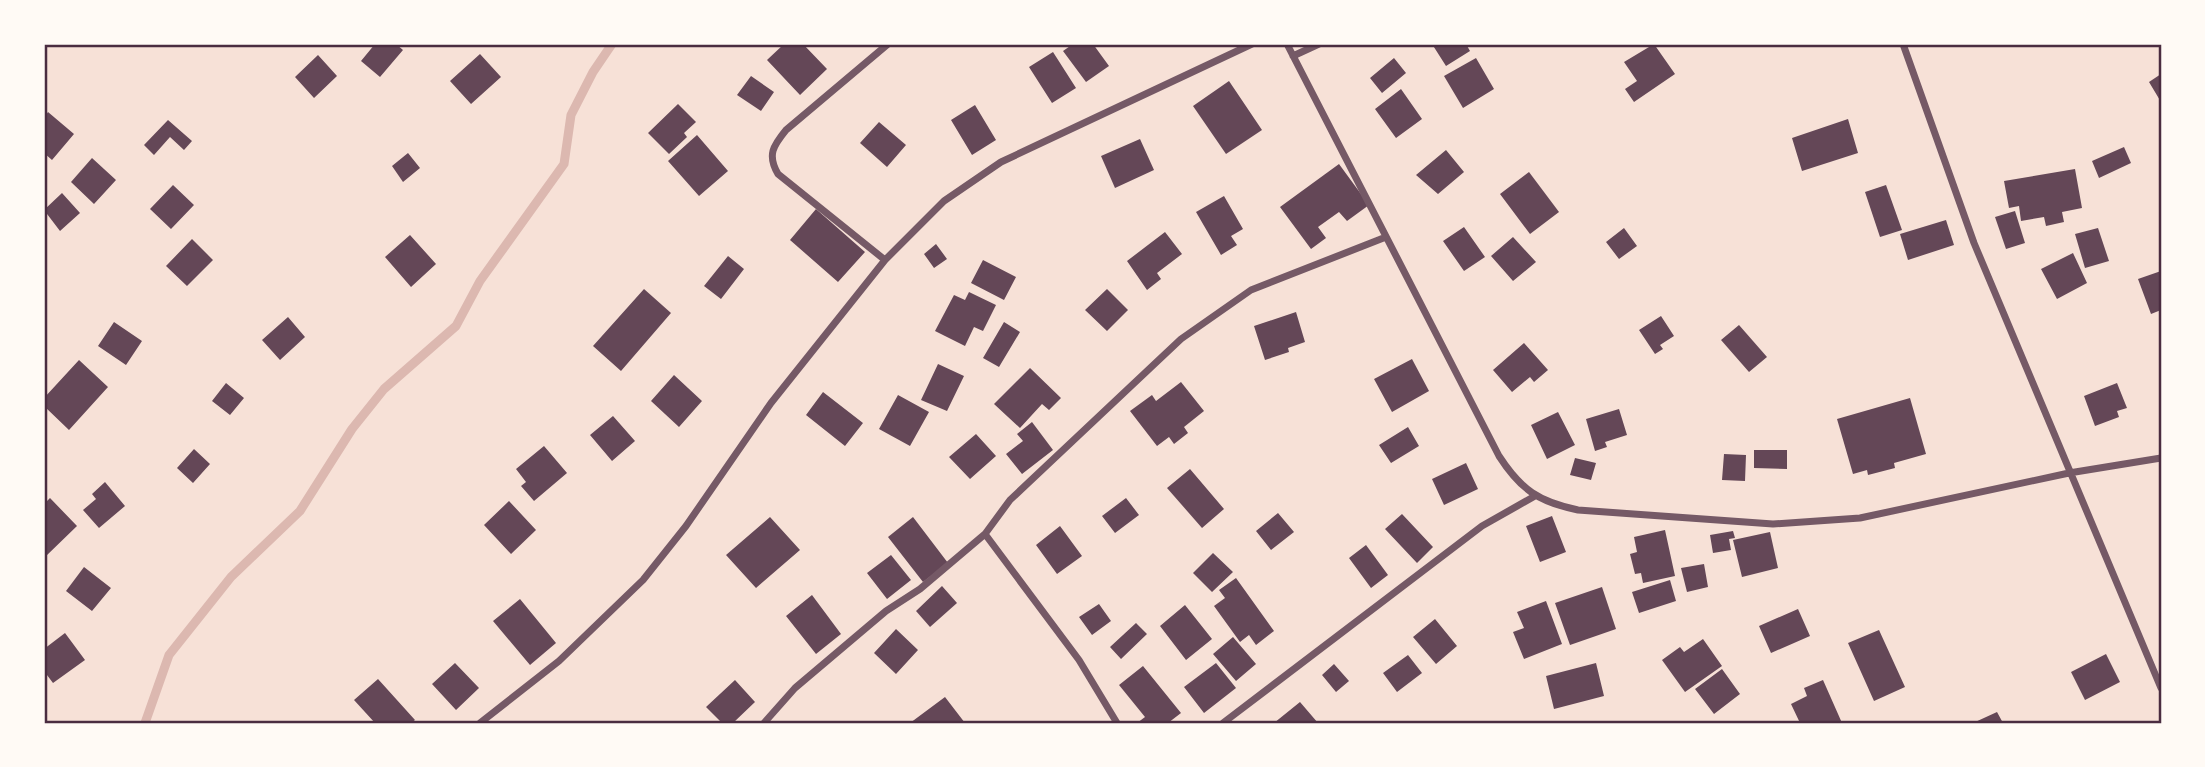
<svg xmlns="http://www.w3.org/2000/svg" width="2205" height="767" font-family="'IBM Plex Serif',serif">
	<rect width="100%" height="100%" fill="#f7e1d7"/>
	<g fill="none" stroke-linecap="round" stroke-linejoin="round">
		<path stroke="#dcb8b0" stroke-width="9" d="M145,723L169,655L231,577L300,511L352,429L384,389L456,326L480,281L564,164L571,115L593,72L612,44"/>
	</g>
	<path fill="#644757" d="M375,44H396L403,50L380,77L361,61Z
		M784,44H803L827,69L800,95L767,60Z
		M1073,44H1093L1109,66L1086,82L1063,51Z
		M1432,44H1466L1470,51L1446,66Z
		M1654,44L1675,74L1634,102L1625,89L1637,81L1624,62Z
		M1053,52L1076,88L1052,103L1029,67Z
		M480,54L501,77L471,104L450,81Z
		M318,55L337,76L314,98L295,77Z
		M1394,58L1406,73L1382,93L1370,78Z
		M1476,58L1494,89L1463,108L1444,76Z
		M2161,74V102L2149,82Z
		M751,76L774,92L761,111L737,95Z
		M1229,81L1262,130L1226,154L1193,106Z
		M1401,89L1422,119L1396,138L1375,109Z
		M678,104L696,122L684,133L687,137L669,154L648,133Z
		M975,105L996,140L972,155L951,120Z
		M48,112L74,134L52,160L44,153V118Z
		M1848,119L1858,153L1802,171L1792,138Z
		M168,120L192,141L184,150L170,137L154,155L144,145Z
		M879,122L906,145L887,167L860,143Z
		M697,135L728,171L699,196L668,161Z
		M1140,139L1154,170L1115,188L1101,156Z
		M2124,147L2131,163L2099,178L2092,161Z
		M1446,150L1464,172L1438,194L1416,175Z
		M408,153L420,168L403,182L392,166Z
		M92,158L116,180L94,204L71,182Z
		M1339,164L1369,205L1347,221L1339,212L1318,227L1326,238L1311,249L1280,207Z
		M2075,169L2082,208L2062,212L2064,222L2046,226L2044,217L2021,221L2019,206L2009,208L2004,181Z
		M1529,172L1559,212L1530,234L1500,194Z
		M173,185L194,205L171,229L150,209Z
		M1886,185L1902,230L1880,237L1865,192Z
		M62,193L80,213L60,231L44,210Z
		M1224,196L1243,229L1231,236L1237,245L1221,255L1196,212Z
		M816,209L865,252L838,282L790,240Z
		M2015,211L2025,243L2006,249L1995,217Z
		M1946,220L1954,245L1908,260L1900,234Z
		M1464,227L1485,257L1464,271L1443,241Z
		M1624,228L1637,246L1619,259L1606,242Z
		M2098,228L2109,261L2085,268L2075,234Z
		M1165,232L1182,254L1157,273L1161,279L1147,290L1127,261Z
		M410,235L436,264L411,287L385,257Z
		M1513,237L1536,262L1513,281L1491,256Z
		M192,239L213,260L187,286L166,266Z
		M936,244L947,259L934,268L924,254Z
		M2073,253L2087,283L2057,299L2041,269Z
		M728,256L744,269L721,299L704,286Z
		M983,260L1016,277L1004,300L971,283Z
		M2161,271V310L2151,314L2138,279Z
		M644,289L671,313L621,371L593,346Z
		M1107,289L1128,310L1107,331L1085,310Z
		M969,292L996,305L983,331L974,327L965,346L935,331L954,295L965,300Z
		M1296,312L1305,342L1288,348L1289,352L1265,360L1254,326Z
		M1661,316L1674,336L1660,345L1663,349L1655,354L1639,330Z
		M288,317L305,337L280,360L262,340Z
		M114,322L142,341L126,365L98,346Z
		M1004,322L1020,332L999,367L983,358Z
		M1739,325L1767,357L1749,372L1721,340Z
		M1524,343L1548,370L1534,382L1530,377L1512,392L1493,370Z
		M1412,359L1429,391L1392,412L1374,379Z
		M79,360L108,387L69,430L44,406V398Z
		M938,364L964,376L947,411L921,400Z
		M1030,368L1061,398L1049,410L1042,404L1020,428L994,404Z
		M674,375L702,401L679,427L651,401Z
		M1181,382L1204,411L1184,427L1188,433L1174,444L1169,437L1157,446L1130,411L1152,395L1156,401Z
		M226,383L244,398L230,415L212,401Z
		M2117,383L2127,408L2117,411L2119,417L2095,426L2084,396Z
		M823,392L863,423L845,446L806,415Z
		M898,395L929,412L910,446L879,429Z
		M1910,398L1926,454L1894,463L1895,468L1868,475L1867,470L1853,474L1837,419Z
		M1619,409L1627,435L1605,442L1607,447L1595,451L1586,419Z
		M1558,412L1575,445L1547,459L1531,425Z
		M613,416L635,441L612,461L590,435Z
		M1032,422L1053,450L1022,474L1006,454L1023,441L1017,434Z
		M1408,427L1419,446L1391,463L1379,445Z
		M976,434L996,456L970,479L949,457Z
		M544,446L567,473L534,501L521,486L526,482L516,469Z
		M194,449L210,464L193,483L177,468Z
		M1754,450H1787V469L1754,468Z
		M1724,454L1746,455L1745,481L1722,480Z
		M1575,458L1596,463L1591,480L1570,475Z
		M1466,463L1478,489L1444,505L1432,479Z
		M1190,469L1224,509L1202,528L1167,488Z
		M105,482L125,506L99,528L83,510L96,499L92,494Z
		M50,498L77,526L45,557L44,504Z
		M1126,498L1139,515L1115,533L1102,516Z
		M509,501L536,530L511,554L484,525Z
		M1278,513L1294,532L1271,550L1256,531Z
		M1402,514L1433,547L1417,563L1385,529Z
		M1552,516L1566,552L1540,562L1526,526Z
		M770,517L800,550L756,588L726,555Z
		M913,517L948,563L923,582L888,537Z
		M1060,526L1082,556L1057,574L1036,545Z
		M1665,530L1675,576L1643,583L1641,573L1635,574L1630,554L1637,552L1634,537Z
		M1733,531L1735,538L1729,539L1731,550L1713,553L1710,535Z
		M1770,532L1778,568L1742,577L1733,540Z
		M1366,545L1388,575L1371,588L1349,558Z
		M1213,553L1233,572L1212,592L1193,573Z
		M891,555L911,580L887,599L867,573Z
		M1704,564L1708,587L1687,592L1681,568Z
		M84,567L111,588L92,611L66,591Z
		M1236,578L1274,631L1256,645L1249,635L1240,642L1214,606L1225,598L1219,590Z
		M1670,580L1676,601L1639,613L1632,592Z
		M942,586L957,603L930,627L916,611Z
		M1602,587L1616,629L1570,645L1555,603Z
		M812,595L841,634L816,654L786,616Z
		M520,599L556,643L530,665L493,621Z
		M1546,601L1562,644L1524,659L1513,632L1524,628L1517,612Z
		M1099,604L1111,621L1092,635L1079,617Z
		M1185,605L1212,639L1186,660L1160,626Z
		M1798,609L1810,636L1771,653L1759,626Z
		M1435,619L1457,646L1436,664L1413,637Z
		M1136,623L1147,634L1121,659L1110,647Z
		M896,629L918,650L896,674L874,653Z
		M1879,630L1905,687L1874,701L1848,643Z
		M65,633L85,660L53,683L44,671V649Z
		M1233,637L1256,664L1236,681L1213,654Z
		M1703,639L1722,666L1685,692L1662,660L1680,647L1684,652Z
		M2106,654L2120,682L2085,700L2071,672Z
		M1408,655L1422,673L1397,692L1383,673Z
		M455,663L479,688L456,710L432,684Z
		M1216,663L1236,688L1204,713L1184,687Z
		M1596,663L1604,696L1554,709L1546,676Z
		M1334,664L1349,681L1336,692L1322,675Z
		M1143,666L1181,713L1168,723H1137L1145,717L1119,685Z
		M1722,669L1740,694L1714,714L1695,689Z
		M378,679L415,720L411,723H375L354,700Z
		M735,680L755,702L733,723H722L706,707Z
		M1823,680L1842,723H1800L1791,704L1807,696L1804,688Z
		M945,697L965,723H910Z
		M1300,702L1318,723H1274Z
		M1997,712L2003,723H1973Z"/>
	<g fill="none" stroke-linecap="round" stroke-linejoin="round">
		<path stroke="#755966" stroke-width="7" d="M1287,44L1499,456C1521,490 1539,502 1578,510L1773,524L1860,518L2069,473L2161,458
			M1903,44L1974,243L2161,688
			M1293,56L1319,44
			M885,260L778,174C767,155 773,146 786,130L888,44
			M985,534L1079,660L1117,723
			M480,723L559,661L643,580L686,526L771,403L885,260L944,201L1001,162L1252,44
			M764,723L795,688L886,611L920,589L985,534L1010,500L1181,339L1251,290L1386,237
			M1223,723L1482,526L1535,496"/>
	</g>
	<rect width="2205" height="767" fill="none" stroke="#fffaf5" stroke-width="91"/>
	<rect x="46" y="46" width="2114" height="676" fill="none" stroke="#4a2c40" stroke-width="2.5"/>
</svg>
